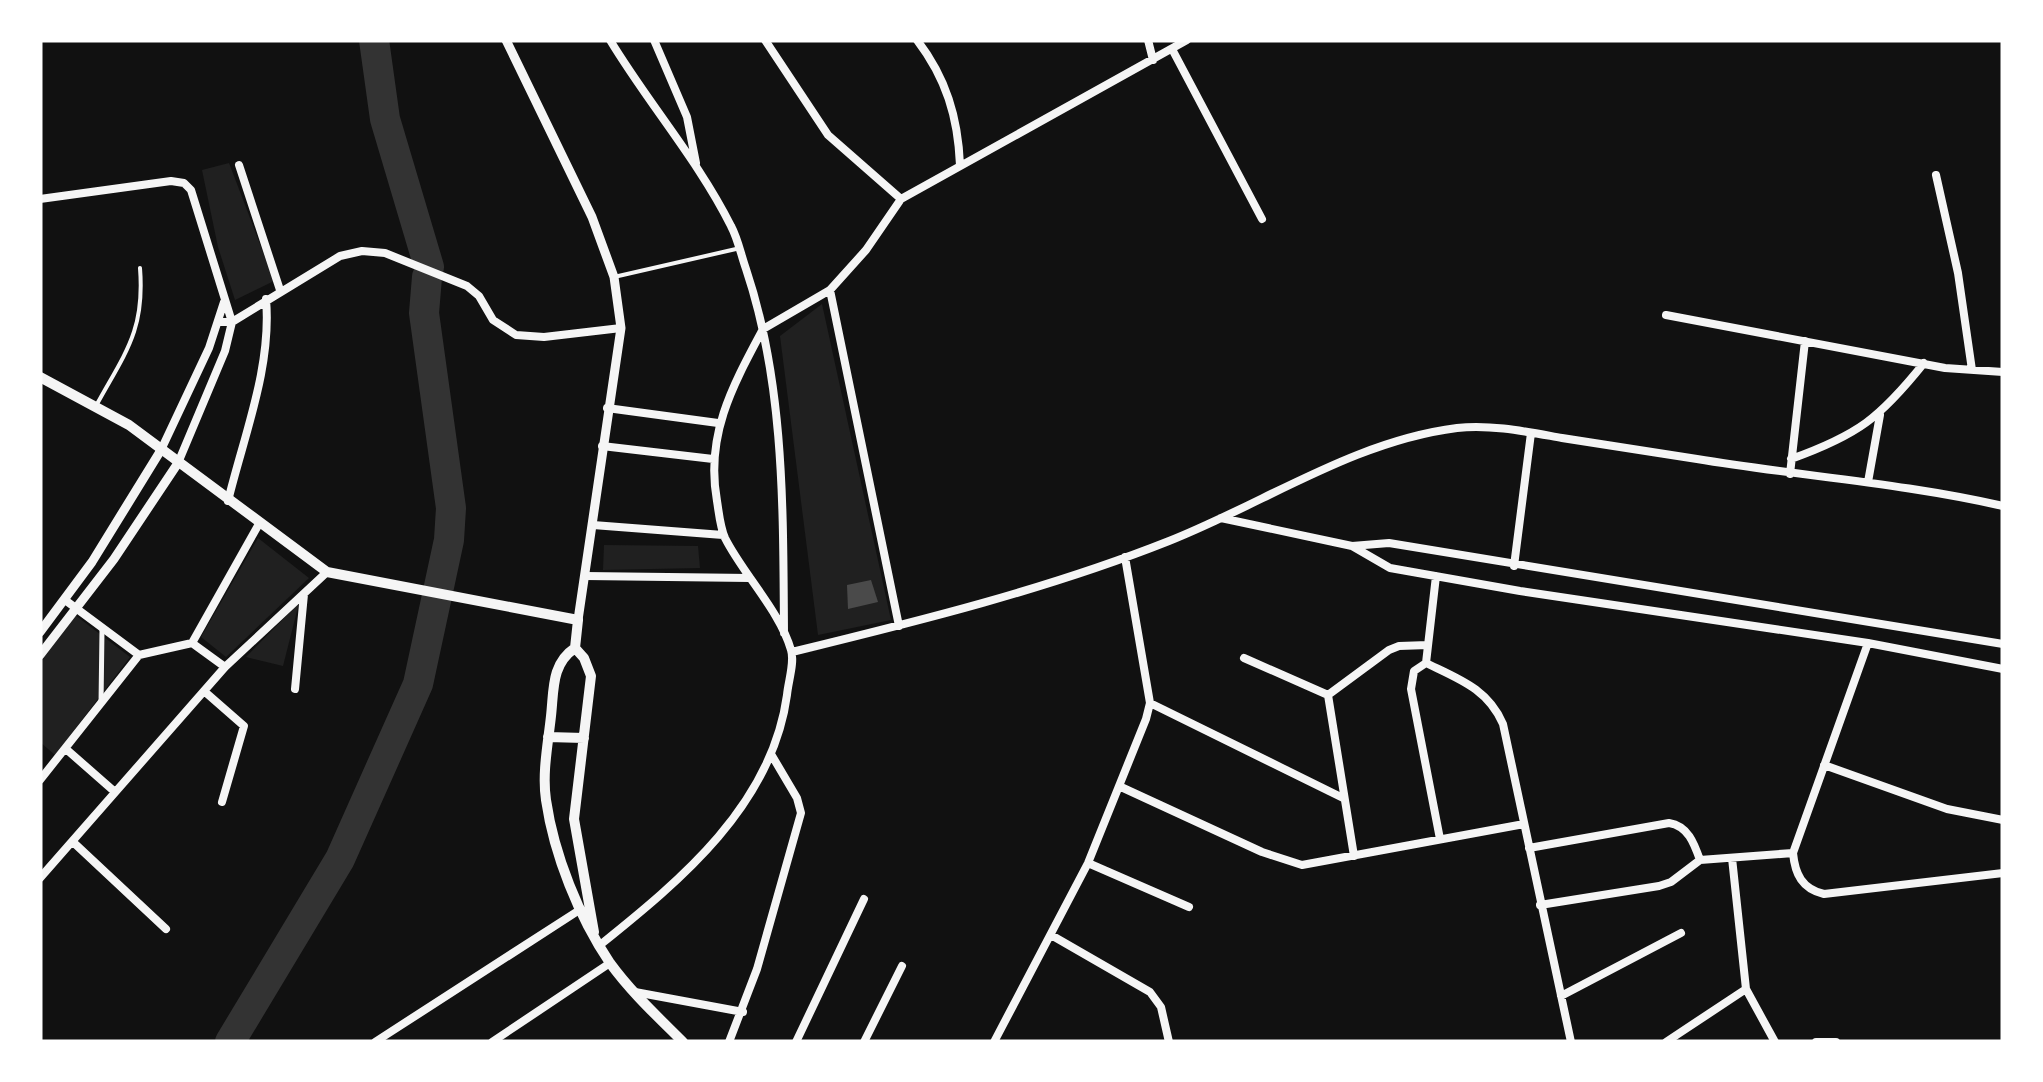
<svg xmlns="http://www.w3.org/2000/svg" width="2043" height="1082" font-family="'Exo 2',sans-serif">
	<rect width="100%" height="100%" fill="#111"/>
	<path fill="#202020" d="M229,163L274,281L235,300L218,247L202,170Z
		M822,304L891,620L818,635L780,336Z
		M258,538L309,578L226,657L201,637Z
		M604,545L698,546L700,568L603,570Z
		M299,603L283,666L246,657Z
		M75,615L130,657L55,755L40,742V662Z"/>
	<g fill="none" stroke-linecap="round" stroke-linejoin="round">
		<path stroke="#333" stroke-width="30" d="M374,40L385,119L429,267
			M230,1042L340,859L418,684L449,540L451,508L424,313L427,277"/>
	</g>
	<path fill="#4a4a4a" d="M871,580L878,602L848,609L847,585Z"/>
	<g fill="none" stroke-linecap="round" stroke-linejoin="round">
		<path stroke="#f5f5f5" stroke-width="4" d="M614,277L736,249
			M96,406C125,353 145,331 140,268"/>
		<path stroke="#f5f5f5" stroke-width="5" d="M101,704L102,630"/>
		<path stroke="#f5f5f5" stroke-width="8" d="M610,40C648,103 698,160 731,226C738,239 741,255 746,269C785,385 783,511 784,633
			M654,40L687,117L696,163
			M765,40L828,135L901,199
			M917,40C946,78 958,117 960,165
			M1148,40L1153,60
			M1172,49L1262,219
			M239,165L280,290
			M1936,175L1958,273L1972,370
			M40,199L171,181L184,183L191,190L232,322L225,351L178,463
			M830,290L899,626
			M1666,315L1945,368L2003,372
			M219,322H232L340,256L362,251L385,253L467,286L479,296L493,320L516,335L544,337L621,328
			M763,329L830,290L866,250L901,199L1187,40
			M607,408L718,423
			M602,446L713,459
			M161,450L209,348L224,302
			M1791,459C1858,435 1880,418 1924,363
			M1790,474L1805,341
			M1868,482L1880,415
			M228,501C244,435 272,367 266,299
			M1221,518L1352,546L1390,568L1520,591L1868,643L2003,669
			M593,525L723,535
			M1352,546L1389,543L2003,644
			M1514,566L1531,433
			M585,576L750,578
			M65,600L139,655
			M192,643L260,522
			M1868,643L1793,853C1795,874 1802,889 1824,894L2003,873
			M792,652C919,621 1048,589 1169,541C1265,503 1354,441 1457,428C1491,424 1528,432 1562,438C1607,445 1652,452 1697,459C1799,476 1902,483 2003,506
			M139,655L192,643L225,667
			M1244,658L1328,695
			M1426,663C1459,679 1488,689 1503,724L1571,1042
			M1426,663L1414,671L1411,689L1440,839
			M1426,663L1436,576
			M295,689L304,594
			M204,691L244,726L222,802
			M1150,703L1343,798
			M66,749L115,792
			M1824,765L1947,809L2003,820
			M40,780L139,655
			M1121,787L1262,852L1302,865L1524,824
			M73,842L166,929
			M1529,848L1669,823C1688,826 1694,843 1700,860
			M1354,856L1328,695L1389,650L1399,646L1428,645
			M1732,858L1746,989L1775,1042
			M1700,860L1793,853
			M1088,863L1189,907
			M40,878L225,667L327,572
			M1540,905L1659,886L1671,882L1700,860
			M1051,935L1150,992L1161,1007L1169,1042
			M600,945C681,880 772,805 787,695C788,682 795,662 791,650C780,611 743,574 725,538C720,527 719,513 717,501C705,435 733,385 763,329
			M635,992L743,1012
			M1561,996L1681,933
			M375,1042L581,909
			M492,1042L610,963
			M729,1042L757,969L801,813L797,798L771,754
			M796,1042L864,899
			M864,1042L902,966
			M994,1042L1088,863L1146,719L1150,703L1125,557
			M1666,1042L1746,989
			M1816,1042H1836"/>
		<path stroke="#f5f5f5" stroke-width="9" d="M506,40L592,217L614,277L621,328L578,620
			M40,632L92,562L161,450
			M40,655L114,559L178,463"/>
		<path stroke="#f5f5f5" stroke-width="10" d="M40,377L129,425L327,572L578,620L575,648L584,658L591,676L574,819L594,932
			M575,648C551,664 554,690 551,716C548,744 542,773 546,800C554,855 579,917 610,963C631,992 658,1017 683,1042
			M548,737L584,738"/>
	</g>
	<rect width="2043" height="1082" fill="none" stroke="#ffffff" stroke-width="85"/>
</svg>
